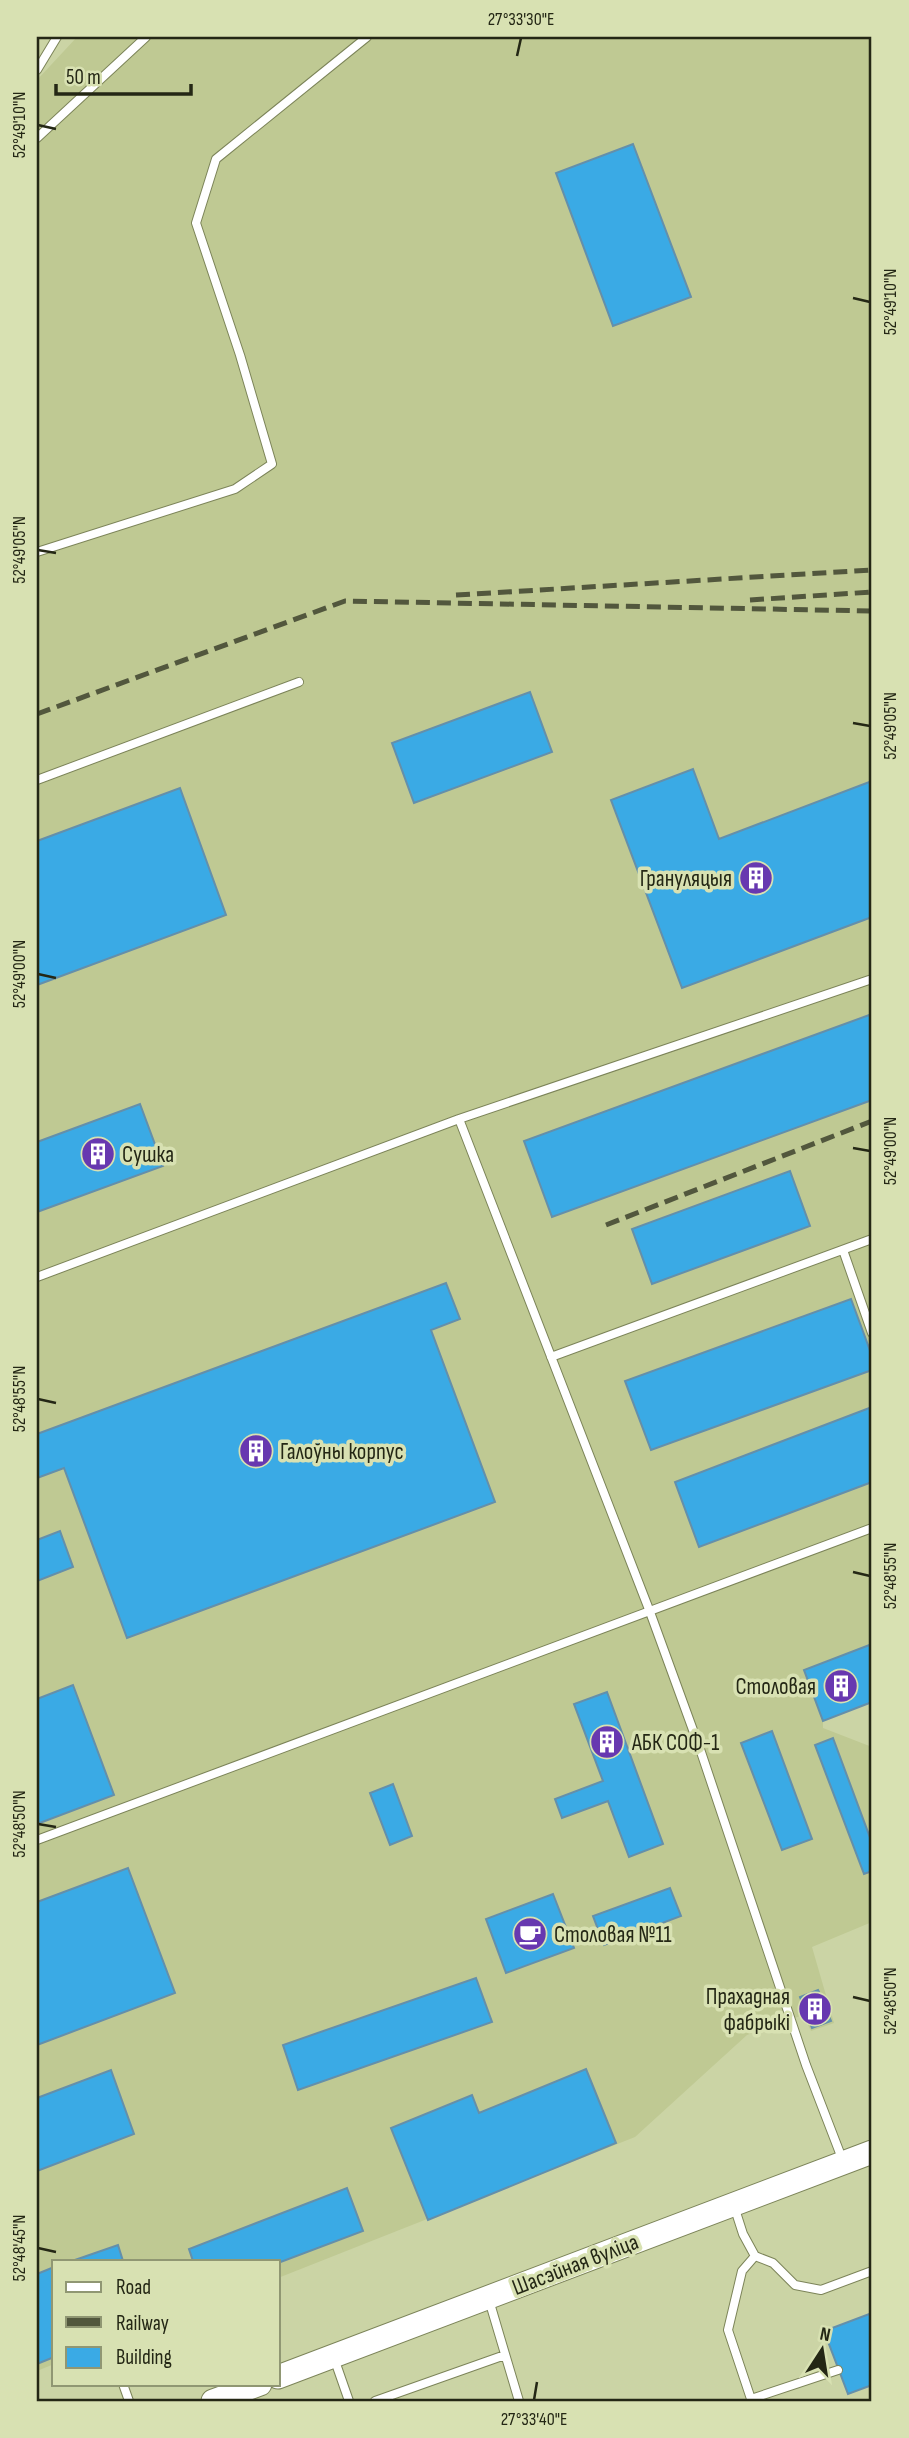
<svg xmlns="http://www.w3.org/2000/svg" width="909" height="2438" font-family="'Sofia Sans Condensed',sans-serif">
	<rect width="100%" height="100%" fill="#cbd4a5"/>
	<path fill="#bfc993" d="M77,37H872V1702L823,1721V1728L872,1747V1922L812,1947L834,2023L811,2031L803,2015L747,2035L635,2137L278,2278V2261H54V2364L37,2371V80Z"/>
	<path fill="#3aaae5" stroke="#648faa" stroke-width="2" d="M633,144L691,297L613,326L556,173Z
		M530,692L552,752L414,803L392,743Z
		M693,769L719,839L872,781V917L682,988L611,800Z
		M180,788L226,915L37,985V841Z
		M872,1014V1100L552,1217L524,1141Z
		M140,1104L163,1166L37,1212V1142Z
		M790,1171L810,1226L652,1284L632,1229Z
		M446,1283L460,1319L431,1330L495,1502L127,1638L64,1468L37,1478V1434Z
		M851,1299L872,1356V1370L651,1450L625,1381Z
		M872,1407V1482L699,1547L675,1482Z
		M60,1531L73,1567L37,1581V1540Z
		M872,1644V1702L823,1721L804,1670Z
		M73,1685L114,1795L37,1824V1699Z
		M607,1692L663,1844L629,1857L608,1801L562,1818L555,1799L603,1781L574,1704Z
		M772,1731L812,1839L782,1850L741,1743Z
		M833,1738L872,1843V1871L864,1874L815,1745Z
		M393,1784L412,1836L390,1845L370,1793Z
		M128,1868L175,1993L37,2045V1902Z
		M670,1888L681,1916L604,1945L593,1916Z
		M553,1894L574,1948L506,1973L486,1919Z
		M476,1978L492,2022L298,2090L283,2045Z
		M818,1990L831,2021L812,2028L800,1997Z
		M586,2069L616,2143L428,2220L391,2128L472,2095L479,2113Z
		M111,2070L134,2134L37,2171V2098Z
		M347,2188L363,2231L278,2263L193,2261L189,2249Z
		M118,2245L123,2261H72Z
		M54,2267V2357L37,2364V2274Z
		M872,2313V2385L848,2394L824,2331Z"/>
	<g fill="none" stroke-linecap="round" stroke-linejoin="round">
		<g stroke="#7c8459" stroke-width="10">
			<path id="lane" d="M37,70L57,37
				M37,138L146,37
				M37,552L235,489L272,464L240,355L196,223L216,159L367,37
				M37,780L299,682
				M843,1250L872,1333
				M37,1277L459,1119
				M551,1357L872,1239
				M37,1840L872,1528
				M843,2161L806,2065L701,1752L650,1612L459,1119L872,979
				M734,2206L743,2234L755,2256L773,2263L795,2285L821,2290L872,2271
				M755,2256L742,2271L728,2330L751,2399L838,2370
				M489,2300L519,2401
				M334,2358L349,2401
				M123,2384L129,2401
				M375,2401L505,2355"/>
		</g>
		<g stroke="#7c8459" stroke-width="25">
			<path id="secondary" d="M278,2377L872,2152
				M213,2401L260,2384"/>
		</g>
		<use href="#lane" stroke="#fff" stroke-width="8"/>
		<use href="#secondary" stroke="#fff" stroke-width="23"/>
		<path stroke="#52573d" stroke-width="5" stroke-dasharray="14 7" stroke-linecap="butt" d="M456,595L872,570
			M750,600L872,592
			M37,714L345,601L872,611
			M606,1225L872,1121"/>
	</g>
	<path fill="none" stroke="#242715" stroke-width="2.5" d="M517,56L521,38M38,125L56,129M853,298L870,302M38,550L56,553M853,723L870,726M38,974L56,978M853,1148L870,1151M38,1399L56,1403M853,1572L870,1576M38,1824L56,1827M853,1997L870,2001M38,2248L56,2252M534,2400L537,2382"/>
	<defs>
		<g id="building-disc" transform="scale(1.75)"><circle r="9.5" fill="#6738b0" stroke="#d8e1b2"/><path d="M-4-6H4V6H1V3H-1V6H-4ZM-2.5-4.3h1.7v1.8h-1.7ZM.8-4.3h1.7v1.8H.8ZM-2.5-1h1.7V.8h-1.7ZM.8-1h1.7V.8H.8Z" fill="#fff"/></g>
		<g id="cafe-disc" transform="scale(1.75)"><circle r="9.5" fill="#6738b0" stroke="#d8e1b2"/><path d="M-5.5-4.5H6V0H3Q3 3.5 0 3.5H-2.5Q-5.5 3.5-5.5 0ZM3-3.2v2h1.7v-2ZM-6 4.5H4V6H-6Z" fill="#fff"/></g>
	</defs>
	<g fill-rule="evenodd">
		<use href="#building-disc" x="756" y="878"/>
		<use href="#building-disc" x="98" y="1154"/>
		<use href="#building-disc" x="256" y="1451"/>
		<use href="#building-disc" x="841" y="1686"/>
		<use href="#building-disc" x="607" y="1742"/>
		<use href="#cafe-disc" x="530" y="1934"/>
		<use href="#building-disc" x="815" y="2009"/>
	</g>
	<g text-anchor="middle" stroke-width="7" stroke-linejoin="round" paint-order="stroke">
		<g font-size="23" fill="#242715" stroke="#d8e1b2" text-anchor="start">
			<text x="732" y="886" text-anchor="end">Грануляцыя</text>
			<text x="122" y="1162">Сушка</text>
			<text x="280" y="1459">Галоўны корпус</text>
			<text x="816" y="1694" text-anchor="end">Столовая</text>
			<text x="632" y="1750">АБК СОФ-1</text>
			<text x="554" y="1942">Столовая №11</text>
			<text x="790" y="2004" text-anchor="end">Прахадная<tspan x="790" dy="26">фабрыкі</tspan></text>
		</g>
		<g font-size="23" fill="#242715" stroke="#d8e1b2">
			<text transform="translate(575 2264) rotate(-21)" y="8">Шасэйная вуліца</text>
		</g>
	</g>
	<rect width="909" height="2438" fill="none" stroke="#d8e1b2" stroke-width="77"/>
	<rect x="52" y="2260" width="228" height="126" fill="#d8e1b2" stroke="#909773" stroke-width="2"/>
	<rect x="66" y="2282" width="35" height="10" fill="#ffffff" stroke="#909773" stroke-width="2"/>
	<text x="116" y="2294" font-size="21" fill="#242715">Road</text>
	<rect x="66" y="2317" width="35" height="10" fill="#52573d" stroke="#909773" stroke-width="2"/>
	<text x="116" y="2330" font-size="21" fill="#242715">Railway</text>
	<rect x="66" y="2347" width="35" height="21" fill="#3aaae5" stroke="#909773" stroke-width="2"/>
	<text x="116" y="2364" font-size="21" fill="#242715">Building</text>
	<g transform="translate(822 2350) rotate(12)" stroke="#d8e1b2" stroke-width="5" paint-order="stroke">
	<path d="M0-5L12 26L0 18L-12 26Z" fill="#242715"/>
	<text y="-10" font-size="19" font-weight="bold" text-anchor="middle" fill="#242715">N</text>
	</g>
	<path d="M56 84v10h135v-10" fill="none" stroke="#242715" stroke-width="3.5"/>
	<text x="66" y="84" font-size="21" fill="#242715" stroke="#d8e1b2" stroke-width="5" paint-order="stroke">50 m</text>
	<rect x="38" y="38" width="832" height="2362" fill="none" stroke="#242715" stroke-width="2.5"/>
	<g font-size="18" text-anchor="middle" fill="#242715">
		<text x="521" y="25">27°33'30"E</text>
		<text transform="translate(19 125) rotate(-90)" y="6">52°49'10"N</text>
		<text transform="translate(890 302) rotate(-90)" y="6">52°49'10"N</text>
		<text transform="translate(19 550) rotate(-90)" y="6">52°49'05"N</text>
		<text transform="translate(890 726) rotate(-90)" y="6">52°49'05"N</text>
		<text transform="translate(19 974) rotate(-90)" y="6">52°49'00"N</text>
		<text transform="translate(890 1151) rotate(-90)" y="6">52°49'00"N</text>
		<text transform="translate(19 1399) rotate(-90)" y="6">52°48'55"N</text>
		<text transform="translate(890 1576) rotate(-90)" y="6">52°48'55"N</text>
		<text transform="translate(19 1824) rotate(-90)" y="6">52°48'50"N</text>
		<text transform="translate(890 2001) rotate(-90)" y="6">52°48'50"N</text>
		<text transform="translate(19 2248) rotate(-90)" y="6">52°48'45"N</text>
		<text x="534" y="2425">27°33'40"E</text>
	</g>
</svg>
